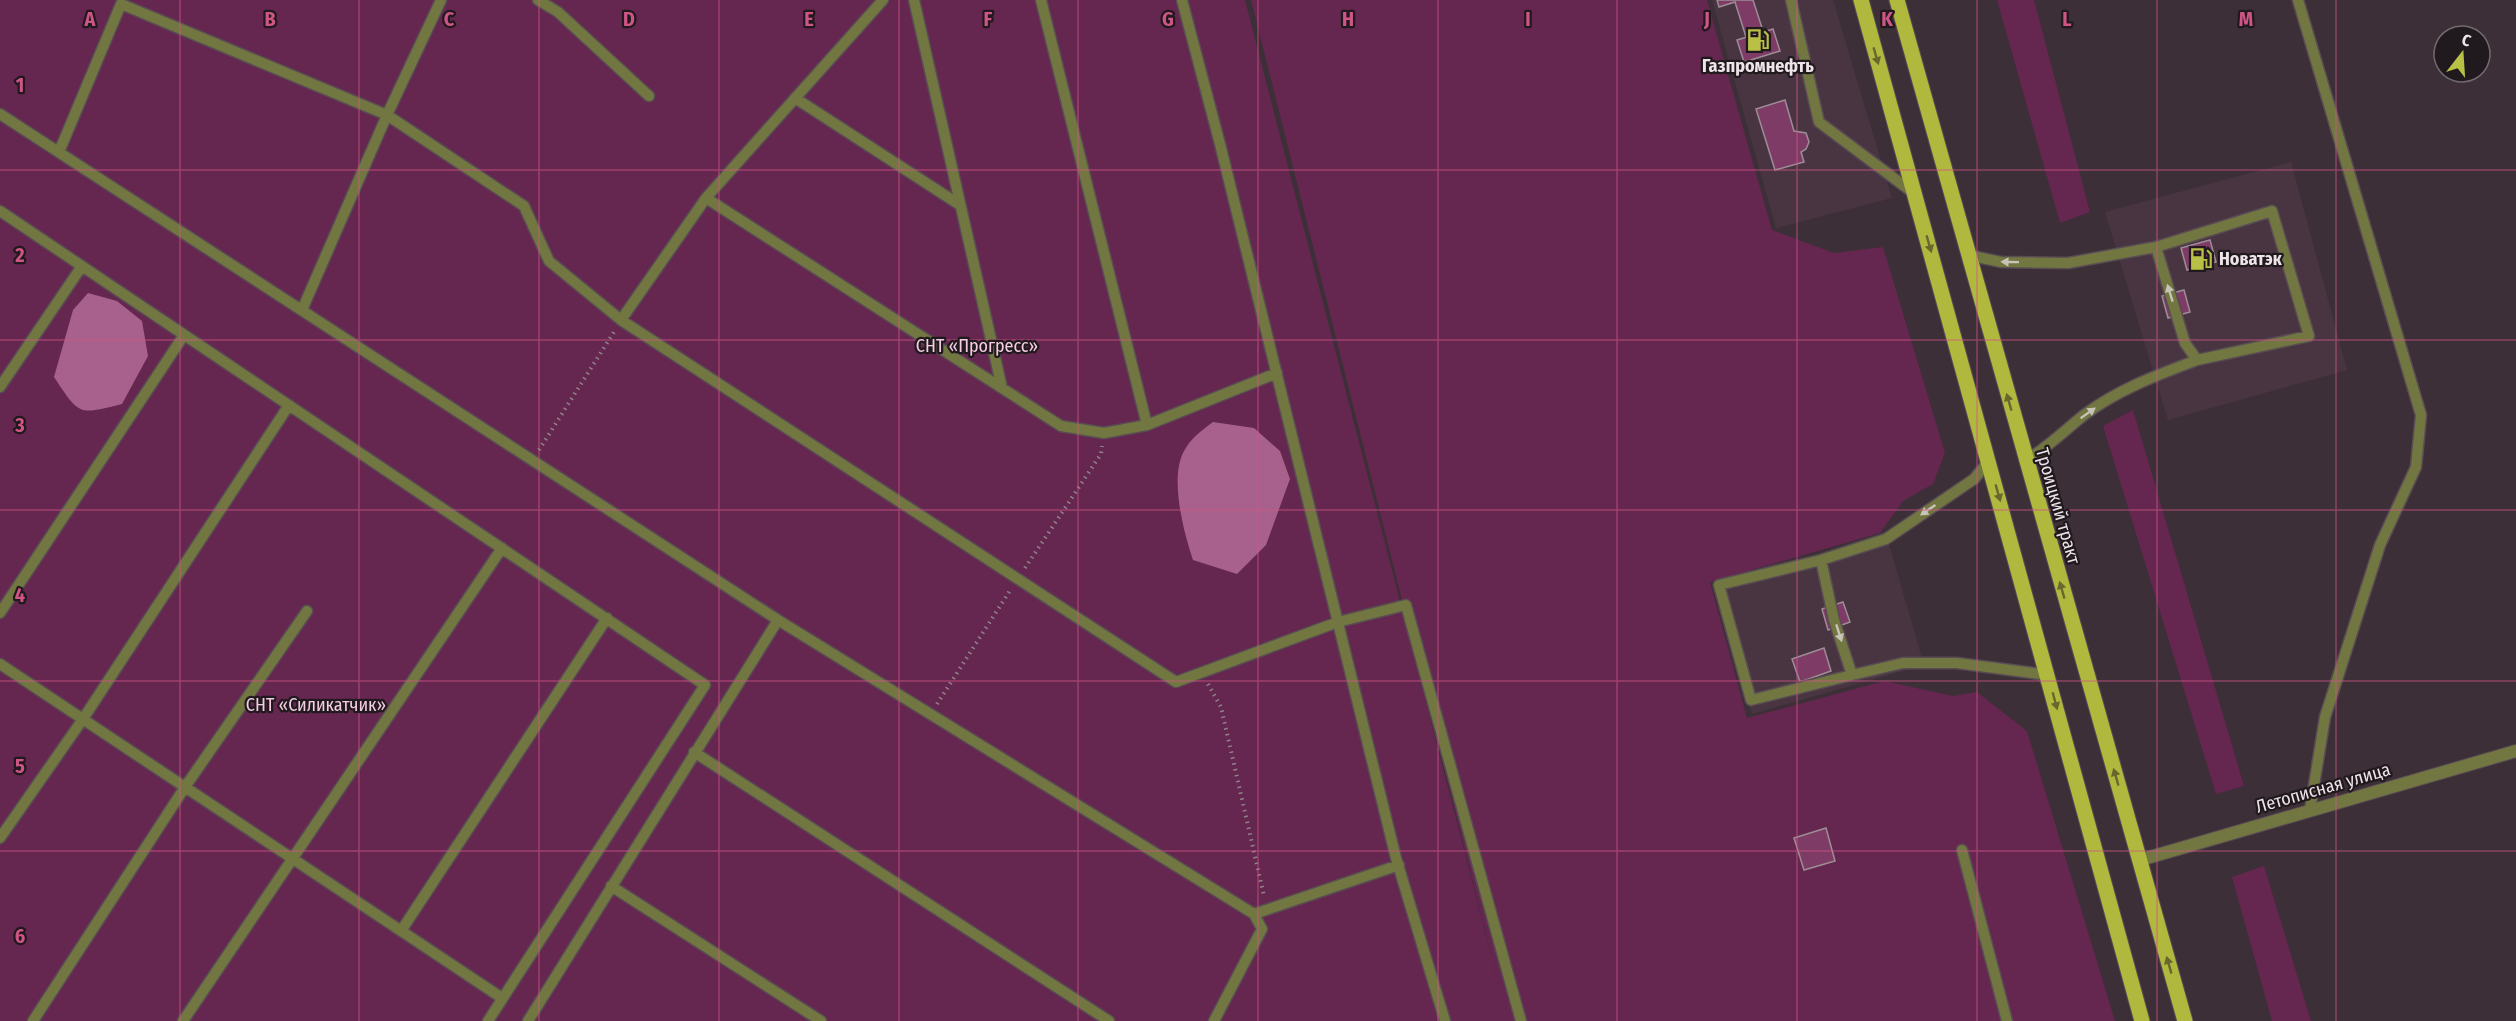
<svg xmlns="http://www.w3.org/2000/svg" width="2516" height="1021" font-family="'Fira Sans Condensed',sans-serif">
	<rect width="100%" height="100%" fill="#3d2f37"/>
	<path fill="#493541" d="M1712,0H1833L1892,198L1776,228Z
		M2291,162L2347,370L2168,420L2105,212Z
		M1886,534L1924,665L1752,714L1714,584Z"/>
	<path fill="#65264f" d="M0,0H1245L1502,997L1251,0H1707L1772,230L1834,253L1883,247L1945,453L1933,484L1903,501L1880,533L1710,582L1747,718L1884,681L1953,696L1977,692L2027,731L2115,1021H0Z
		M1997,0H2034L2090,212L2060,223Z
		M2133,410L2244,786L2216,794L2103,426Z
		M2264,866L2311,1021H2272L2232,877Z"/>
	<path fill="#a8618c" d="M88,293L117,301L142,321L148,356L122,404C78,415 80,416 54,377L73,310Z
		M1213,422L1254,428L1280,451L1290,479L1266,545L1237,574L1193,560C1184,533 1169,478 1184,451C1191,438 1201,431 1213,422Z"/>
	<path fill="#7e3b65" stroke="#9d8d96" stroke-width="1.5" d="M1717,0H1753L1763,31L1746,37L1735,2L1719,7Z
		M1773,29L1780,51L1744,62L1737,40Z
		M1785,100L1794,131L1806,133L1809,142L1806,149L1801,152L1804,162L1775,170L1756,109Z
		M2210,240L2216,262L2187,270L2181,248Z
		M2184,290L2190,312L2168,318L2162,296Z
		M1843,602L1850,622L1828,630L1822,609Z
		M1824,648L1831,671L1800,682L1792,659Z
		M1826,828L1835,861L1804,870L1794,838Z"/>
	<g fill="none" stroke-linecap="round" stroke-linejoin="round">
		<g stroke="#594c53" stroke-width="13">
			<path id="service" d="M538,0L558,12L649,96
				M914,0L1002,388
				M1041,0L1147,425
				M1182,0L1220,144L1396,858L1445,1021
				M1791,0L1819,122L1915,194
				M2298,0L2421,415L2416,467L2380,545L2325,717L2310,810
				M795,98L960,205
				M0,114L778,620
				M59,152L121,4L387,115L524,206L549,261L621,320L1176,682L1338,622L1406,605L1521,1021
				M706,198L1061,426L1104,433L1147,425L1277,373
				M0,211L705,685L488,1021
				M2156,247L2272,211L2309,336L2197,360
				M1968,255L2001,262L2068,263L2156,247L2185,343L2197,360C2157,375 2119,389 2084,415C2064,431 2047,448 2025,461
				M302,310L387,115L441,0
				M621,320L706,198L883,0
				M0,387L82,266
				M1989,461L1974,479L1886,539L1821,560L1834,620L1852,675L1903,663H1957L2048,675
				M1821,560L1719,585L1751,700L1852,675
				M0,613L184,335
				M0,664L502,998
				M694,752L1109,1021
				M0,838L83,719L289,405
				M1962,850L2007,1021
				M611,886L821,1021
				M401,931L607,618
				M33,1021L185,787L307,611
				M183,1021L502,548
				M528,1021L778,620L1254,914L1399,865
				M1214,1021L1262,929L1254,914"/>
		</g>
		<g stroke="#594c53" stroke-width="14">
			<path id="minor" d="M2140,860L2516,751"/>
		</g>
		<g stroke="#594c53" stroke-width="17">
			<path id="primary" d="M1861,0L2142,1021
				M1897,0L2185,1021"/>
		</g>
		<path stroke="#8f8389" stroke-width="4" stroke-dasharray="1.5 4.5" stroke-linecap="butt" d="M539,450L614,332
			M1025,568L1101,454L1102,446
			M1208,684L1221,707L1264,896
			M937,704L1011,589"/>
		<use href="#service" stroke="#727741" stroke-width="10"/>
		<use href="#minor" stroke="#727741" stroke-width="12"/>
		<use href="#primary" stroke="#b0b83e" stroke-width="15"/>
	</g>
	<defs><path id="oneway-solid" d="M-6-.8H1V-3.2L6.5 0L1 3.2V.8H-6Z" transform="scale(1.5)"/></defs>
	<g fill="#68682e">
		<use href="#oneway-solid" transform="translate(1876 56) rotate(74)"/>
		<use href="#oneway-solid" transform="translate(1929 244) rotate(74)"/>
		<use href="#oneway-solid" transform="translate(2009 402) rotate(-106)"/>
		<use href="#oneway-solid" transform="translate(1998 493) rotate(74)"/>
		<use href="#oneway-solid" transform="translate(2062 590) rotate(-106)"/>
		<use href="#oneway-solid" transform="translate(2055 701) rotate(75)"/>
		<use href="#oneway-solid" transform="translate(2116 777) rotate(-106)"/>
		<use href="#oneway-solid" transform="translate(2169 965) rotate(-106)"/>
	</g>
	<g fill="#c8c3b7">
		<use href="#oneway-solid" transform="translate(2010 262) rotate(-179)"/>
		<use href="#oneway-solid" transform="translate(2170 293) rotate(-107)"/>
		<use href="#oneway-solid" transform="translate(2088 413) rotate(-35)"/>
		<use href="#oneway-solid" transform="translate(1928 510) rotate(146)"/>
		<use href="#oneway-solid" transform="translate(1839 633) rotate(72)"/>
	</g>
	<path fill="none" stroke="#cf5586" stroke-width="1.5" stroke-opacity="0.55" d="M180,0V1021M359,0V1021M539,0V1021M719,0V1021M899,0V1021M1078,0V1021M1258,0V1021M1438,0V1021M1617,0V1021M1797,0V1021M1977,0V1021M2157,0V1021M2336,0V1021M0,170H2516M0,340H2516M0,510H2516M0,681H2516M0,851H2516"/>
	<defs>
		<g id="fuel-bare" transform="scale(1.8)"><path d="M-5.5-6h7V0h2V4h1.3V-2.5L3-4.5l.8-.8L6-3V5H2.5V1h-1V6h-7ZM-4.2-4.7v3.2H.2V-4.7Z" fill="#b9c046" stroke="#20191d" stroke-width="2.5" paint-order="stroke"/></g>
	</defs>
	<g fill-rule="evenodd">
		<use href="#fuel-bare" x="1758" y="40"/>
		<use href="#fuel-bare" x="2201" y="259"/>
	</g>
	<g text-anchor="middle" stroke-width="4.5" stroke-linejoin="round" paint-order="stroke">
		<g font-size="18" font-weight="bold" fill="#ede4e9" stroke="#20191d">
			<text x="1758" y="72">Газпромнефть</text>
			<text x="2219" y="265" text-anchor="start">Новатэк</text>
		</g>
		<g font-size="18" fill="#f5cce3" stroke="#20191d">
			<text x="977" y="352">СНТ «Прогресс»</text>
			<text x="316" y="711">СНТ «Силикатчик»</text>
		</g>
		<g font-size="18" fill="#ede4e9" stroke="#20191d">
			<text transform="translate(2058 506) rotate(74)" y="6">Троицкий тракт</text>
			<text transform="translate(2323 788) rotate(-16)" y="6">Летописная улица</text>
		</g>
	</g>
	<g font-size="20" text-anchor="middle" font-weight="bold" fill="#cf5586" stroke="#20191d" stroke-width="4.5" stroke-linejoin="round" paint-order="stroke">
		<text x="90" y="26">A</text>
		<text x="270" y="26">B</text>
		<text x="449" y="26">C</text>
		<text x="629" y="26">D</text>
		<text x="809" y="26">E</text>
		<text x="988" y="26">F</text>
		<text x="1168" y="26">G</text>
		<text x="1348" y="26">H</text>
		<text x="1528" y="26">I</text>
		<text x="1707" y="26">J</text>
		<text x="1887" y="26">K</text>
		<text x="2067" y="26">L</text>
		<text x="2246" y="26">M</text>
		<text x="20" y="92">1</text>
		<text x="20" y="262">2</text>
		<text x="20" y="432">3</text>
		<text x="20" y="602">4</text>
		<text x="20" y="773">5</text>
		<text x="20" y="943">6</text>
	</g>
	<g transform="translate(2462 54) rotate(17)"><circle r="28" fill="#20191d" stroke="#726a6f" stroke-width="1.5"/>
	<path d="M0-4.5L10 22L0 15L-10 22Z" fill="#b9c046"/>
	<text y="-9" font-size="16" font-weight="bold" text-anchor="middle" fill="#ede4e9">С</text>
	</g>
</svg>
